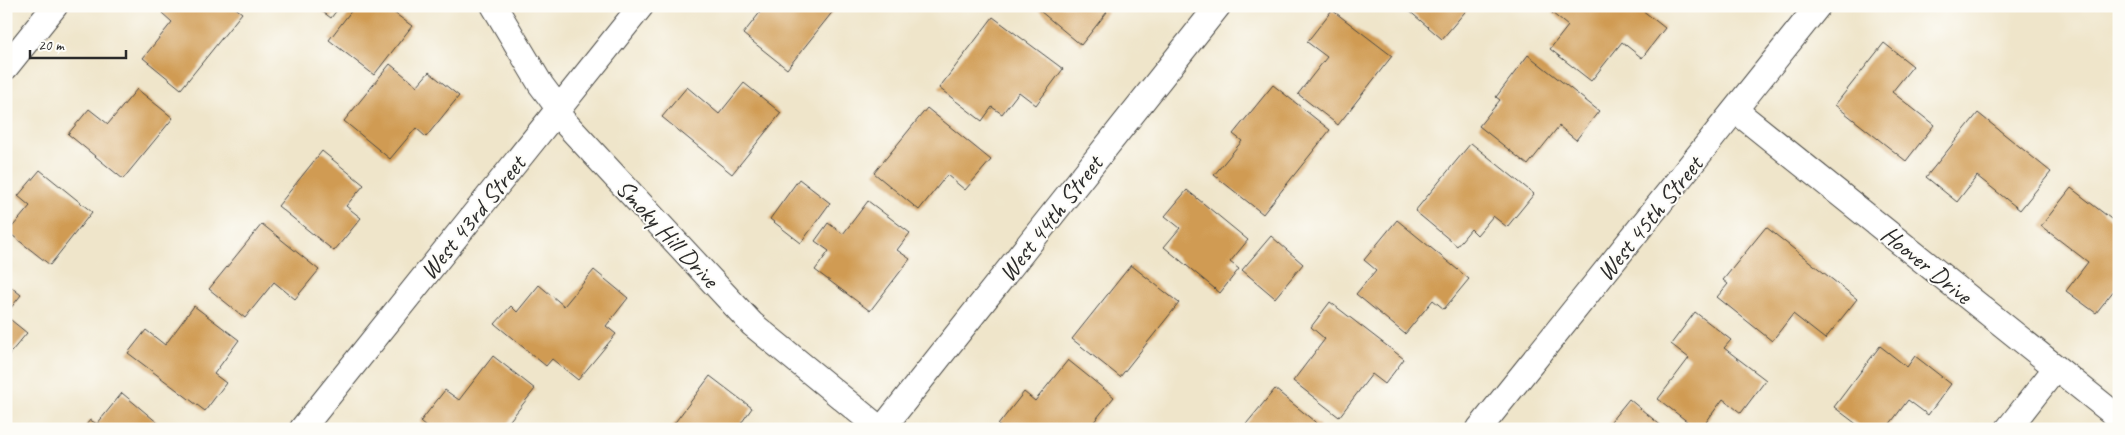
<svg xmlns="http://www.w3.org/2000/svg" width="2125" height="435" font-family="Caveat,sans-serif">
	<rect width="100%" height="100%" fill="#fdfcf7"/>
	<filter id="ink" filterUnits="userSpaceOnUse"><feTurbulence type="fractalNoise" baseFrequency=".02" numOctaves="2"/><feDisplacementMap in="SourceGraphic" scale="10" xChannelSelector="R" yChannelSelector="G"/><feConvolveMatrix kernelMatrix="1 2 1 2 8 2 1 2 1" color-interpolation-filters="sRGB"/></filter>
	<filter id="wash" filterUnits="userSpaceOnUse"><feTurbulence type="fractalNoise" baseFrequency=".0096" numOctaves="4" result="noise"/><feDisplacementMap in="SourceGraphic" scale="20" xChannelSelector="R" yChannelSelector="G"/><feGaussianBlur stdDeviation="1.12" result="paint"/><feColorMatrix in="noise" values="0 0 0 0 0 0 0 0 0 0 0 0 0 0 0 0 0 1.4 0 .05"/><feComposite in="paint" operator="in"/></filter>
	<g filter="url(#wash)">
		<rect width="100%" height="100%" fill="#efe5ca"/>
		<g id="blocks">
			<path fill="#d09b53" d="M168,6H233L242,13L181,89L143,58L172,22L162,13Z
				M315,6H340L331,18Z
				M355,6H391L389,9L412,26L374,75L329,40Z
				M765,6H828L834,10L787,69L743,34Z
				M1034,6H1100L1107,12L1081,45Z
				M1409,6H1470L1442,39L1407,9Z
				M1557,6H1637L1665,28L1642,58L1622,42L1591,81L1550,49L1568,26L1552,13Z
				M1332,10L1392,56L1338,125L1298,94L1327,57L1307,42Z
				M993,17L1063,69L1036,105L1019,92L1002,114L992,107L982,121L939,88Z
				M1884,43L1913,66L1892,92L1934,125L1906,161L1835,105Z
				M1528,55L1599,111L1576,140L1559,126L1528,165L1479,126L1500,100L1496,97Z
				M390,64L417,86L429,72L459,96L426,137L416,128L390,159L344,121Z
				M744,83L781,113L732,174L662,117L687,87L719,114Z
				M1273,85L1330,130L1263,214L1214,175L1242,141L1233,134Z
				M137,89L173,118L123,179L68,134L89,109L108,124Z
				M927,108L991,160L965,190L947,175L919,210L874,173Z
				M1978,113L2051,172L2020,210L1977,176L1957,202L1926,177Z
				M1471,143L1534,194L1507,227L1493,216L1477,235L1471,229L1457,246L1415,211Z
				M322,151L364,185L346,206L361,218L334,251L278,206Z
				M40,170L92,212L50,265L8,232L30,206L18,196Z
				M799,179L830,203L801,243L770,219Z
				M2071,188L2119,225V284L2096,313L2066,291L2088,262L2041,226Z
				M1187,190L1248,240L1230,262L1239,269L1220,293L1164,247L1180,228L1165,216Z
				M868,201L910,233L897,250L910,259L870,311L815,270L829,251L815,241L828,223L843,234Z
				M1397,220L1469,279L1444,309L1433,300L1405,334L1356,294L1376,270L1364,260Z
				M262,224L319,270L295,299L274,282L245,318L209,289Z
				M1766,227L1857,299L1825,339L1793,314L1772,341L1717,297L1728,284L1723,280Z
				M1271,236L1303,264L1275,298L1242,270Z
				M1131,265L1179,303L1120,377L1072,339Z
				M594,270L628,298L606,326L616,334L578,380L552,359L546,366L495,324L511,306L517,312L539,285L564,306Z
				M6,283L21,295L6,314Z
				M1330,302L1404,359L1385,384L1372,374L1339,417L1293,381L1325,339L1311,327Z
				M194,306L239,340L214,374L226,383L205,411L128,353L146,330L165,345Z
				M1695,312L1731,340L1724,348L1766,380L1741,413L1723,399L1701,429H1697L1658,399L1689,358L1671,344Z
				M6,316L27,333L6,358Z
				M1880,346L1907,367L1915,356L1951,384L1928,415L1908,400L1886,429H1863L1834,407Z
				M493,356L535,389L503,429H428L420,422L445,390L459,400Z
				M1068,360L1114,397L1088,429H1003L998,425L1024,392L1035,401Z
				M710,376L752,408L737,429H670Z
				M1275,389L1320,426L1318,429H1242Z
				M122,393L165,429H83L90,420L97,424Z
				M1629,399L1665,429H1610L1607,426Z"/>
		</g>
	</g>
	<g filter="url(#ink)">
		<use href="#blocks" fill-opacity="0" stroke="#484743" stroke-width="1"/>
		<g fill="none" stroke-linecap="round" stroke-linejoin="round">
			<g stroke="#484743" stroke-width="27">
				<path id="street" d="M494,6L541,85L559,109L557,114L752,324L880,429
					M6,67L55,6
					M1735,110L2119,418
					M302,429L641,6
					M882,429L1218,6
					M1479,429L1818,6
					M2008,429L2056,368"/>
			</g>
			<use href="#street" stroke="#fff" stroke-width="25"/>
		</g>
	</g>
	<g text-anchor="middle" stroke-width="4" stroke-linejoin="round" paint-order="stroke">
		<g font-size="25" fill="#2b2b2b" stroke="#fdfcf7">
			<text transform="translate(472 217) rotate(-51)" y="9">West 43rd Street</text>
			<text transform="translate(1050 218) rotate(-52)" y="9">West 44th Street</text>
			<text transform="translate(1649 218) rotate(-51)" y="9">West 45th Street</text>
			<text transform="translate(668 233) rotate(47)" y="9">Smoky Hill Drive</text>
			<text transform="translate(1927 264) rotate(39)" y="9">Hoover Drive</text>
		</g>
	</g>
	<rect width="2125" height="435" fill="none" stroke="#fdfcf7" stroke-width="25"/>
	<path d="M30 50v8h96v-8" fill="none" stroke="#2b2b2b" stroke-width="2.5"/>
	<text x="38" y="50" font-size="15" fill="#2b2b2b" stroke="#fdfcf7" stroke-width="4" paint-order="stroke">20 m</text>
</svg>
